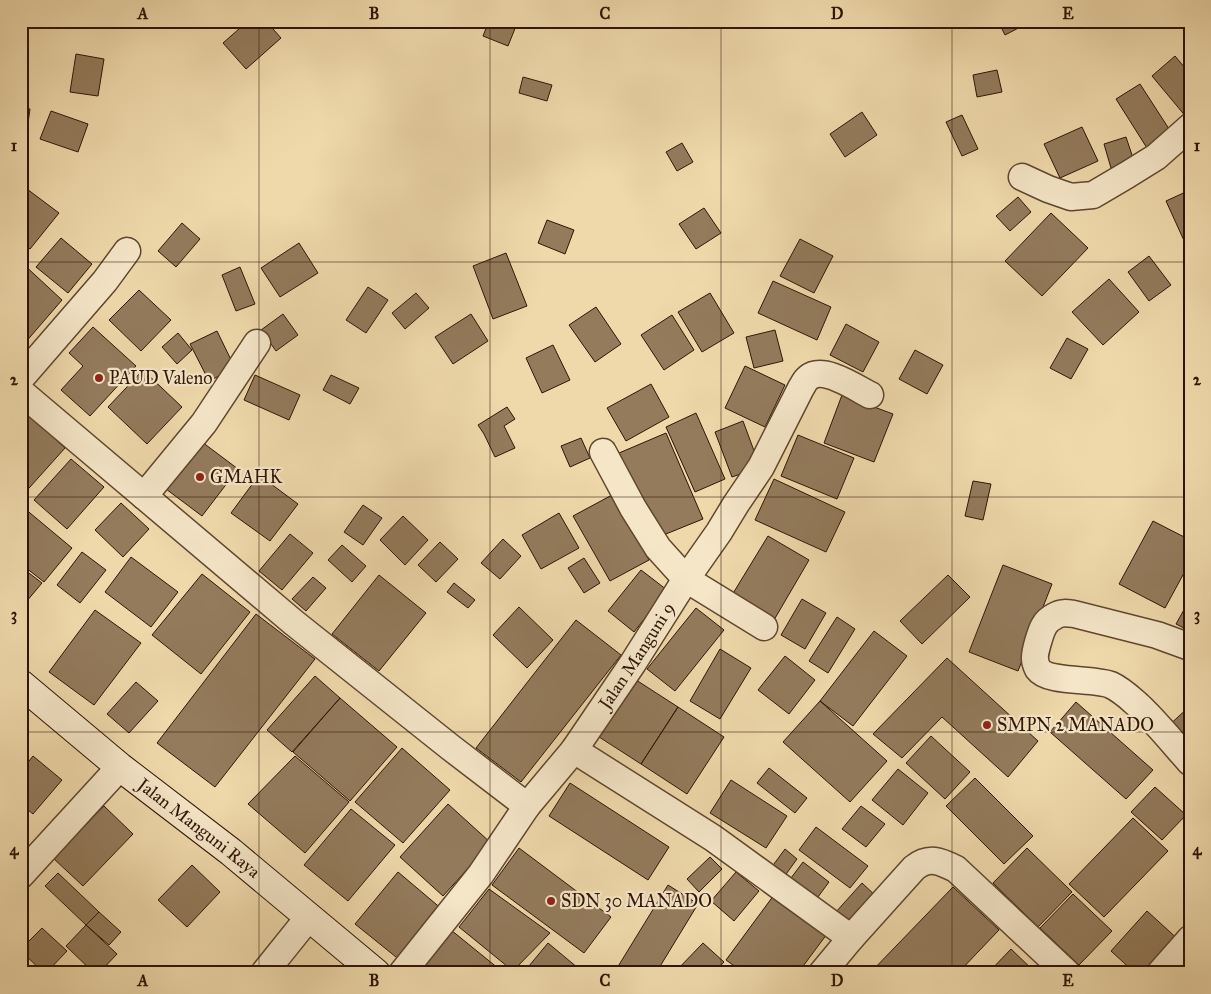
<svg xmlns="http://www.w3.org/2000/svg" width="1211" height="994" font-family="'IM FELL Great Primer',serif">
	<rect width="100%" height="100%" fill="#efd9ab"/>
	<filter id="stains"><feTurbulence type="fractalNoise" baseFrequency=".004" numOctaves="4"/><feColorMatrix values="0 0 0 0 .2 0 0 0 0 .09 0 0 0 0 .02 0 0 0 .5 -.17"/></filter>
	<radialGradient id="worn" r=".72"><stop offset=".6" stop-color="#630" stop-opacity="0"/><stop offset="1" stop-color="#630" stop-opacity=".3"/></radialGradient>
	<path fill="#937b5c" stroke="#2f1506" d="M248,21H266L281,38L246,69L223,43Z
		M489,21H518L508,46L483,36Z
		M998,21H1032L1005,35Z
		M76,54L104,59L98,96L70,92Z
		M1175,56L1190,74V115L1187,118L1152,76Z
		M997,70L1002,92L977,97L973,75Z
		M523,77L552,85L547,101L519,93Z
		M1140,84L1171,132L1147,148L1116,99Z
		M21,107L30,109L26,137L21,136Z
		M51,111L88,124L78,152L40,139Z
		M862,112L877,135L845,157L830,134Z
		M962,115L978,149L962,156L946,122Z
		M1082,127L1098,161L1060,178L1044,144Z
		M1126,137L1134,161L1111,168L1104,144Z
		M682,143L693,162L677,171L666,152Z
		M27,189L59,213L30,249L21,243V196Z
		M1190,190V243L1186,245L1166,201Z
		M1018,197L1031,212L1010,231L996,216Z
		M704,208L721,233L696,249L679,224Z
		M1051,213L1088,248L1042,296L1005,261Z
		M547,220L574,230L565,254L538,243Z
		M182,223L200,239L176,267L158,251Z
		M61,238L92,264L68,293L36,267Z
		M800,239L833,256L814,293L780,276Z
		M299,243L318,273L280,297L261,268Z
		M506,253L527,306L493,319L473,266Z
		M1149,256L1171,285L1149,301L1128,272Z
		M21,262L62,300L24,344L21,342Z
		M240,267L255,304L236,311L222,275Z
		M1109,279L1139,312L1103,345L1072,312Z
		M773,281L831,307L817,340L758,313Z
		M368,287L388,300L366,333L346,320Z
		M139,290L171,320L141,351L109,320Z
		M416,293L429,308L405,329L392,313Z
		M710,293L734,333L702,352L678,312Z
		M596,307L621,344L595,362L569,325Z
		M283,314L298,335L276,351L261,330Z
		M471,314L488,341L453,364L435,337Z
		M672,315L694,350L664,370L641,335Z
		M846,324L879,342L863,372L830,355Z
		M93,327L136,366L90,416L61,390L83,366L69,353Z
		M775,330L783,361L754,368L746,337Z
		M217,331L235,368L209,381L190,344Z
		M178,333L192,350L177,364L162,347Z
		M1067,338L1088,349L1071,379L1050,368Z
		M553,345L570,380L542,393L526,358Z
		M915,350L943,365L927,394L899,379Z
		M745,366L785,385L765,427L725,408Z
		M143,370L182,407L147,444L108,407Z
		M255,375L300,395L289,420L244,400Z
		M331,375L359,388L350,404L323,390Z
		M651,384L669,417L626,441L607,408Z
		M842,395L893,414L874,462L824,443Z
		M507,407L515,419L504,426L515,448L495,457L484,434L478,425Z
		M696,413L725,479L695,492L666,427Z
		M29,415L65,448L21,497V424Z
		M743,421L760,467L732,477L715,432Z
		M666,433L703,519L656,538L619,453Z
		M798,435L854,458L837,499L781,476Z
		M581,438L590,458L570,467L561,446Z
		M198,439L238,469L202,516L162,486Z
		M71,459L104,487L67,529L34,500Z
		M259,475L298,504L270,541L231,513Z
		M774,479L845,512L826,552L755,520Z
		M973,481L991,484L983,520L965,516Z
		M612,495L649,560L610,581L573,516Z
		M121,503L149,529L123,557L95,530Z
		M363,505L382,518L363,545L344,532Z
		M24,508L72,548L44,582L21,564V512Z
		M559,513L579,548L541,569L522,535Z
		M403,516L428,540L405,565L380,540Z
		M1153,521L1190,540V562L1165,608L1119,584Z
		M290,534L313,553L282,590L259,571Z
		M768,536L809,560L774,620L732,595Z
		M503,539L521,556L500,579L481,563Z
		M440,542L458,559L436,582L418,565Z
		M342,545L366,566L352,582L328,560Z
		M82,552L106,570L80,603L57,585Z
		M131,557L178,592L151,627L105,592Z
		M584,558L600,583L584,593L568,568Z
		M1003,565L1052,584L1018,671L969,652Z
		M21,567L42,583L21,608Z
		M641,570L667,590L634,632L608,611Z
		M202,574L250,612L201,674L152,635Z
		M379,575L426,613L379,671L332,634Z
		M948,575L970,597L922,644L900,621Z
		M313,577L326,588L306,611L292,599Z
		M454,583L475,600L468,608L447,592Z
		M802,599L826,613L805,649L781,635Z
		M1190,599V631L1176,624Z
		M519,607L553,640L527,668L493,635Z
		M696,608L724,630L675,691L647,669Z
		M95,610L141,643L94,705L49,672Z
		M256,614L315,659L215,787L157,743Z
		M837,617L855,629L828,673L809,661Z
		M576,620L621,655L521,782L476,748Z
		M874,631L907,656L853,726L820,701Z
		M720,649L751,668L720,719L690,701Z
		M785,656L815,680L789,714L758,690Z
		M947,658L1038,741L1008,777L942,717L902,758L873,734Z
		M315,676L340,698L292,752L267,730Z
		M633,678L678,707L641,764L596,735Z
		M136,682L158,701L129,733L107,714Z
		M340,698L397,747L350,801L293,752Z
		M820,701L887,761L850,802L783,742Z
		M1076,702L1153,770L1126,799L1050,732Z
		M1190,706V752L1166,728Z
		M678,707L724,737L687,794L641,764Z
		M931,736L970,772L945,799L906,763Z
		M402,748L450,790L403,843L355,802Z
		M33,756L62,780L33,814L21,804V771Z
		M295,756L349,802L305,853L248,804Z
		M769,768L807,798L795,813L757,783Z
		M898,769L928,793L903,825L872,800Z
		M975,778L1033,836L1004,864L946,806Z
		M731,780L787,816L766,848L710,813Z
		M570,783L669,847L648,880L549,816Z
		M1155,787L1186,815L1162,840L1131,812Z
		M448,804L491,843L443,896L400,857Z
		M104,806L133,834L83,886L53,858Z
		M861,806L885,824L866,847L842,829Z
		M351,809L395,845L348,901L304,865Z
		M1133,818L1168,851L1104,917L1069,884Z
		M816,827L868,866L850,888L799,850Z
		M21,838L28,844L21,851Z
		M519,848L611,917L584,953L492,885Z
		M1027,848L1072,892L1038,927L993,883Z
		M785,849L797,859L784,877L771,868Z
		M710,857L722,869L699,892L687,879Z
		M803,862L829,882L815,901L788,882Z
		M192,865L220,892L187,927L158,900Z
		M398,872L443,910L401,961L355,924Z
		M736,872L759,891L734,921L711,901Z
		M58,873L99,912L86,925L45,886Z
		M862,883L877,897L849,927L835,913Z
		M668,885L698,904L656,973H614Z
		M953,887L999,930L958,973H870Z
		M489,889L550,933L513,971L459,927Z
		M1073,894L1112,931L1079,965L1040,928Z
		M774,895L827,934L798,973H744L726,960Z
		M1147,911L1181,942L1153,973H1135L1111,951Z
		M99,912L121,932L109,945L86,925Z
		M86,925L117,954L99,973H94L66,946Z
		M42,928L67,951L46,973H44L21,951V949Z
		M451,930L504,973H416Z
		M548,943L584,973H525L524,972Z
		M703,943L724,962L714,973H674Z
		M1011,949L1036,973H988Z
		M71,965L79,973H64Z"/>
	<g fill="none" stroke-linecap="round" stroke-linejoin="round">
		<g stroke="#5f462f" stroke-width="29">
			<g id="street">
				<path d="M1022,177L1048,189L1071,197L1093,195L1127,175L1156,157L1190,127"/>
				<path d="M21,378L105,281L127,251"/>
				<path d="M21,392L293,622L450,747L527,806"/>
				<path d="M603,452L633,508L658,548L686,579L764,627"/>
				<path d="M144,496L204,423L257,343"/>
				<path d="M1190,647L1157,635L1074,614C1067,613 1061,612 1055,616C1051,618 1046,622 1044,626C1041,631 1034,653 1035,659C1035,662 1037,667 1038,669C1048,683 1094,678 1111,685C1122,690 1130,698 1139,706C1157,723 1173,743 1190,762"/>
				<path d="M574,750L713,838L851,938"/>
				<path d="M21,875L120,767"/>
				<path d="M264,973L309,917"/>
				<path id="s1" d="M402,973L481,874L527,806L574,750L633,663L686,579L719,532L736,504L761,467L801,388C803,385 805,380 808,378C823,365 856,388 870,395"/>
				<path d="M822,973L851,938L914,868C929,856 940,861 956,869L1067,973"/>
				<path d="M1160,973L1190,939"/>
			</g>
		</g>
		<g stroke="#2f1506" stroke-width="30">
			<g id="secondary">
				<path id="s2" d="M21,684L120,767L231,852L376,973"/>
			</g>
		</g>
		<use href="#street" stroke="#f5e6c8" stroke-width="26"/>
		<use href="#secondary" stroke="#f5e6c8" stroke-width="28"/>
	</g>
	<path fill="none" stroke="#2f1506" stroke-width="1" stroke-opacity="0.55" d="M259,21V973M490,21V973M721,21V973M952,21V973M21,262H1190M21,497H1190M21,732H1190"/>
	<g fill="#8f2418" stroke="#f5e6c8" stroke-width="2">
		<circle cx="99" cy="378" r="5"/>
		<circle cx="200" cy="477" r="5"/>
		<circle cx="987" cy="725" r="5"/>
		<circle cx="551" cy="901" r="5"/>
	</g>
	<g text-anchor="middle" stroke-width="4.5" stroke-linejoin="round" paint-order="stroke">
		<g font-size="18" fill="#2f1506" stroke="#f5e6c8" text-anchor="start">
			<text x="109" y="384">PAUD Valeno</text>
			<text x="210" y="483">GMAHK</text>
			<text x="997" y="731">SMPN 2 MANADO</text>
			<text x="561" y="907">SDN 30 MANADO</text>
		</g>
		<g font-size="18" fill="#2f1506" stroke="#f5e6c8">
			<text dy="6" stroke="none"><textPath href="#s1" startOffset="395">Jalan Manguni 9</textPath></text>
			<text dy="6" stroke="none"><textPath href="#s2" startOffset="229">Jalan Manguni Raya</textPath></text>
		</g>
	</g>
	<rect width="1211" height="994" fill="none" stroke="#efd9ab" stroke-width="55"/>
	<rect x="28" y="28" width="1156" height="938" fill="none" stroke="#2f1506" stroke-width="2"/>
	<g font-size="16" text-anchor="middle" font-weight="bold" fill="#2f1506">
		<text x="143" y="19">A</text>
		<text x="374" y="19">B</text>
		<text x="605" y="19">C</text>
		<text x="837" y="19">D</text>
		<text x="1068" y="19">E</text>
		<text x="14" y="151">1</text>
		<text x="1197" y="151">1</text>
		<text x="14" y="385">2</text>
		<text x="1197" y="385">2</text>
		<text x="14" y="620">3</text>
		<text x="1197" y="620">3</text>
		<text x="14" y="855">4</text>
		<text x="1197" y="855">4</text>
		<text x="143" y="986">A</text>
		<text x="374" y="986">B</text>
		<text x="605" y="986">C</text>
		<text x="837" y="986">D</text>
		<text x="1068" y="986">E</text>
	</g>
	<rect width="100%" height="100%" filter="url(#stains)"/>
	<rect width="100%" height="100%" fill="url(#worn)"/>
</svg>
